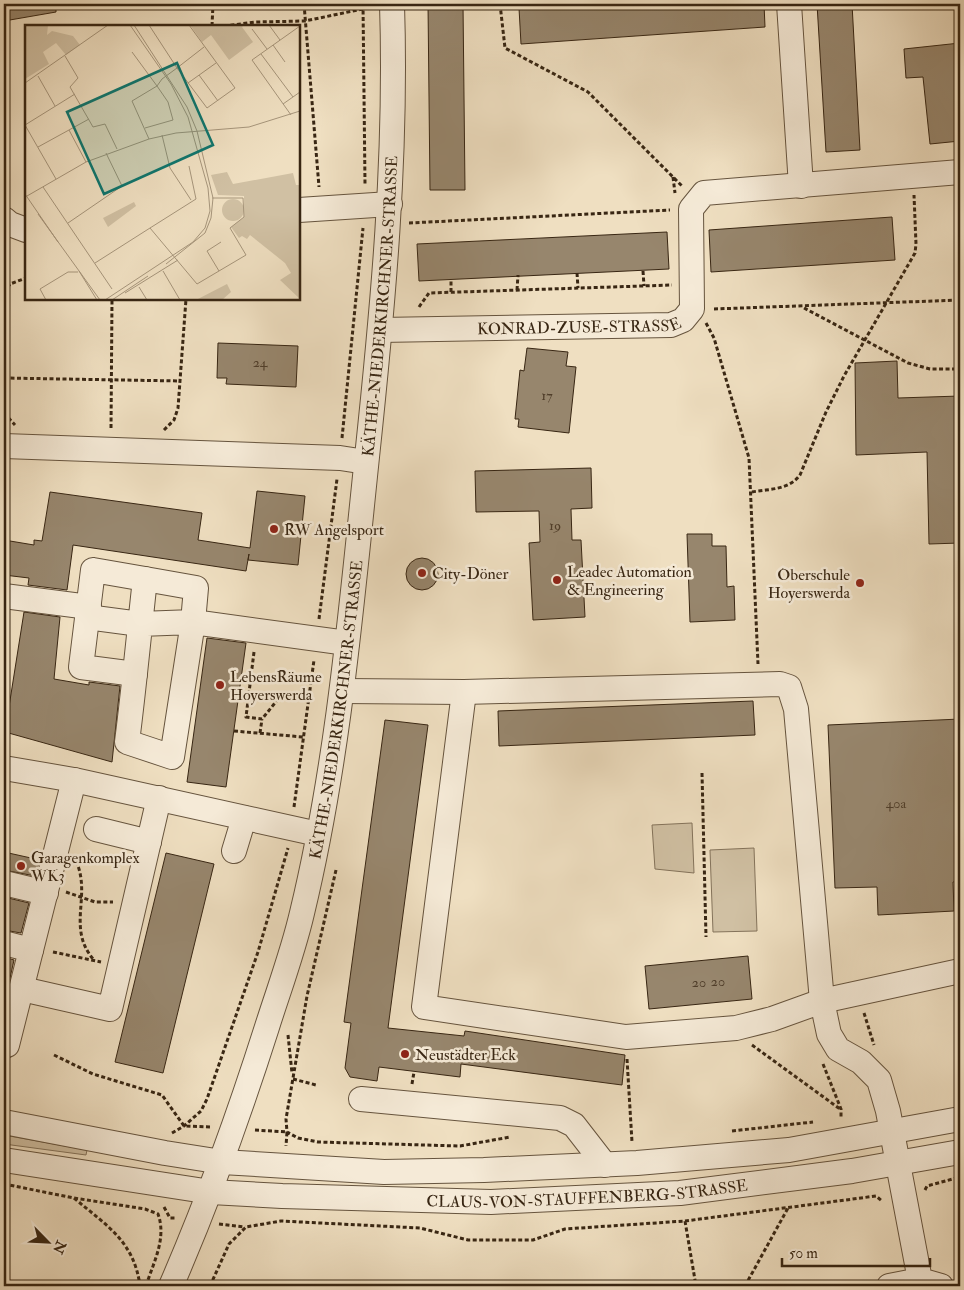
<svg xmlns="http://www.w3.org/2000/svg" width="964" height="1290" font-family="'IM FELL Double Pica',serif">
	<rect width="100%" height="100%" fill="#efdfc1"/>
	<filter id="stains"><feTurbulence type="fractalNoise" baseFrequency=".004" numOctaves="4"/><feColorMatrix values="0 0 0 0 .2 0 0 0 0 .09 0 0 0 0 .02 0 0 0 .5 -.17"/></filter>
	<radialGradient id="worn" r=".72"><stop offset=".6" stop-color="#630" stop-opacity="0"/><stop offset="1" stop-color="#630" stop-opacity=".3"/></radialGradient>
	<path fill="#d0c0a3" stroke="#84735b" d="M692,823L694,873L655,869L652,825Z
		M754,848L757,931L713,932L710,850Z
		M4,1135L87,1150L86,1155L4,1144Z"/>
	<path fill="#97866d" stroke="#382613" d="M4,4H56V12L4,21Z
		M428,4H463L465,190H430Z
		M574,4H764L765,27L521,44L519,8Z
		M817,4H852L860,150L826,152Z
		M960,43V141L930,144L923,77L906,78L904,49Z
		M892,217L895,260L711,272L709,230Z
		M667,232L669,269L419,281L417,244Z
		M218,343L298,346L296,387L226,384L227,378H217Z
		M527,348L568,352L566,366L576,367L569,433L518,427L519,419H515L520,370L524,371Z
		M897,361L898,398L960,396V543L929,544L927,452L856,455L855,363Z
		M591,468L592,508L571,509L572,540H581L585,617L533,620L529,543L540,542L539,511L476,512L475,471Z
		M257,491L305,496L298,565L248,560L249,554L246,571L73,545L67,590L28,585L29,578L4,575V540L34,545V540L42,541L50,492L202,513L198,540L250,548Z
		M687,534H712V546H726L727,587L734,586L735,620L690,622Z
		M406 574a16 16 0 1 1 32 0a16 16 0 1 1-32 0Z
		M24,612L60,617L54,679L89,685V682L120,686L112,762L5,732Z
		M207,638L246,643L226,787L187,782Z
		M753,701L755,735L499,746L498,711Z
		M960,719V881L953,882L954,911L878,915L877,887L835,888L828,725Z
		M385,720L428,725L388,1028L464,1036L465,1031L625,1055L622,1085L461,1064L460,1077L379,1067L377,1081L350,1077L345,1068L351,1023L344,1022Z
		M4,852L40,860L35,876L4,870Z
		M166,853L214,864L163,1073L115,1062Z
		M4,897L29,903L21,933L4,930Z
		M748,956L752,999L649,1009L645,966Z
		M4,957L14,960L8,987L4,986Z"/>
	<g fill="none" stroke-linecap="round" stroke-linejoin="round">
		<g stroke="#66543e" stroke-width="26">
			<g id="minor">
				<path d="M789,4L801,186"/>
				<path d="M299,210L390,204"/>
				<path d="M4,219L10,224L26,230"/>
				<path id="s1" d="M380,330L671,325L683,320L692,309L691,209L704,193L960,172"/>
				<path d="M4,446L340,458L366,462"/>
				<path d="M4,596L89,607"/>
				<path d="M87,617L140,624L193,622L196,588L145,579C139,633 134,688 127,742L172,757L193,622L347,643"/>
				<path d="M135,674L81,667L93,570L145,579"/>
				<path d="M343,691L464,692L780,684L789,687L796,709L822,1001L960,971"/>
				<path d="M464,692L424,1007L626,1037L736,1028L772,1019L822,1001L829,1034L838,1049L861,1062L879,1080L888,1111L920,1280L941,1286"/>
				<path d="M4,768L74,780L318,834"/>
				<path d="M96,829L149,842"/>
				<path d="M234,851L244,818"/>
				<path d="M4,883L46,893"/>
				<path d="M4,943L31,950"/>
				<path d="M22,989L110,1009L159,798"/>
				<path d="M7,1045L74,780"/>
				<path d="M361,1099L560,1118L574,1125L605,1165"/>
				<path d="M4,1122L165,1153L222,1162L384,1172L484,1170L637,1163L789,1150L960,1119"/>
				<path id="s2" d="M4,1160L211,1192L282,1196L491,1202L680,1193L852,1171L960,1152"/>
				<path id="s3" d="M171,1286C208,1201 239,1115 267,1027C279,989 293,952 302,913C338,764 351,610 367,457C383,306 397,156 392,4"/>
				<path d="M889,1286L920,1280L921,1286"/>
			</g>
		</g>
		<path stroke="#382613" stroke-width="3" stroke-dasharray="4 2.5" stroke-linecap="butt" d="M304,4L319,187
			M363,4L365,184
			M500,4L505,48L588,92L682,186
			M212,26L213,4
			M224,26L256,22L305,21L372,7
			M673,177L675,193
			M409,223L670,210
			M643,271L644,286
			M577,273L578,288
			M517,290L518,275
			M451,292V279
			M4,293L10,284L26,278
			M419,307L429,293L672,285
			M804,308L908,363L930,369H960
			M714,309L960,300
			M706,323L714,338L749,458L758,664
			M4,378L181,381
			M4,413L15,425
			M111,428L112,299
			M164,430L174,420L178,408L186,299
			M342,438L363,228
			M752,492C769,489 789,490 800,475L826,412L844,376L915,253L916,244L914,195
			M319,619L337,479
			M254,652L246,717L262,719L279,698
			M234,731L303,737
			M260,733L262,719
			M702,773L706,937
			M294,807L314,660
			M76,861C92,896 66,928 94,960
			M336,870L307,996L286,1119L287,1132L298,1138L318,1142L460,1146L510,1137
			M66,892L95,902H113
			M53,952L101,962
			M864,1013L874,1045
			M288,1035L292,1073
			M752,1045L840,1109
			M54,1055L93,1074L162,1095L184,1126L211,1127
			M627,1059L632,1142
			M823,1064L841,1109V1118
			M293,1079L316,1085
			M412,1084L414,1072
			M255,1130L287,1132L286,1146
			M732,1131L813,1122
			M172,1133L184,1126L201,1111L207,1099L258,952L288,848
			M4,1184L74,1198L145,1209L158,1214C167,1239 153,1263 146,1286
			M925,1190L927,1186L960,1177
			M74,1198C107,1226 134,1241 140,1286
			M164,1207L170,1218H176
			M685,1221L876,1196L882,1201
			M219,1224L245,1227
			M210,1286L229,1244L246,1227L281,1221L420,1228L468,1240H533L565,1229L685,1221L696,1286
			M745,1286L788,1208
			M849,1286L868,1282"/>
		<use href="#minor" stroke="#f5ead7" stroke-width="24"/>
	</g>
	<g fill="#8f2418" stroke="#f5ead7" stroke-width="2">
		<circle cx="274" cy="529" r="5"/>
		<circle cx="422" cy="573" r="5"/>
		<circle cx="557" cy="580" r="5"/>
		<circle cx="860" cy="583" r="5"/>
		<circle cx="220" cy="685" r="5"/>
		<circle cx="21" cy="866" r="5"/>
		<circle cx="405" cy="1054" r="5"/>
	</g>
	<g text-anchor="middle" stroke-width="5" stroke-linejoin="round" paint-order="stroke">
		<g font-size="14" fill="#503e2a">
			<text x="260" y="367">24</text>
			<text x="547" y="400">17</text>
			<text x="555" y="530">19</text>
			<text x="896" y="808">40a</text>
			<text x="718" y="986">20</text>
			<text x="699" y="987">20</text>
		</g>
		<g font-size="16" fill="#382613" stroke="#f5ead7">
			<text dy="6" stroke="none"><textPath href="#s3" startOffset="1008">KÄTHE-NIEDERKIRCHNER-STRASSE</textPath></text>
			<text dy="6" stroke="none"><textPath href="#s1" startOffset="199">KONRAD-ZUSE-STRASSE</textPath></text>
			<text dy="6" stroke="none"><textPath href="#s3" startOffset="602">KÄTHE-NIEDERKIRCHNER-STRASSE</textPath></text>
			<text dy="6" stroke="none"><textPath href="#s2" startOffset="586">CLAUS-VON-STAUFFENBERG-STRASSE</textPath></text>
		</g>
		<g font-size="16" fill="#382613" stroke="#f5ead7" text-anchor="start">
			<text x="284" y="535">RW Angelsport</text>
			<text x="567" y="577">Leadec Automation<tspan x="567" dy="18">&amp; Engineering</tspan></text>
			<text x="432" y="579">City-Döner</text>
			<text x="850" y="580" text-anchor="end">Oberschule<tspan x="850" dy="18">Hoyerswerda</tspan></text>
			<text x="230" y="682">LebensRäume<tspan x="230" dy="18">Hoyerswerda</tspan></text>
			<text x="31" y="863">Garagenkomplex<tspan x="31" dy="18">WK3</tspan></text>
			<text x="415" y="1060">Neustädter Eck</text>
		</g>
	</g>
	<g transform="translate(25 25)">
		<rect width="275" height="275" fill="#efdfc1"/>
		<path d="M0,0H23L22,10L27,6L48,11L55,20L41,30L31,18L18,27L24,39L0,54ZM165,0H219L217,2L228,17L204,35L186,10L177,17ZM202,147L208,159L268,148L271,160H275V274L255,255L266,248L260,238L225,210L222,214L217,211L214,213L206,202L219,192V171L193,170L186,150ZM197 185a11 11 0 1 1 22 0a11 11 0 1 1-22 0ZM109,177L111,181L83,202L78,193ZM202,259L206,267L197,275H171Z" fill="#d0c0a3"/>
		<path fill="none" stroke="#a6957b" stroke-width="1" d="M109,0L162,82L172,106L188,173L186,193L180,208L141,239M164,0L210,63L182,83L152,43L179,22M244,0L255,15M227,4L242,24M248,20L260,37M107,27L132,61L107,76L124,114M236,29L268,72M40,31L53,53L45,62L68,102L80,99L92,124M174,50L193,76M13,51L30,81M0,58L83,0M163,58L191,38M258,79L275,67M266,90L227,35L275,1M0,100L31,154M0,100L50,69M120,103L148,95L143,77L132,61L137,54L152,43L124,0M44,105L61,137M137,110L145,143L166,175M13,122L64,94M18,162L87,264M0,169L33,217M2,171L61,137L124,114L151,108L224,102L275,86M13,189L75,275M43,198L97,161L81,128M125,203L171,174L164,141M70,238L125,203L172,259L221,230L205,203L219,192L218,173H187M54,246L72,275M138,246L155,275M194,246L182,226L196,217M114,262L122,275M100,268L153,235M21,275L15,264L43,247H53M80,275L168,217L180,203L185,186L183,163L163,92L146,59L105,0M87,275L123,251"/>
		<path fill="#0f766e" fill-opacity="0.15" stroke="#0f766e" stroke-width="2.5" d="M152,38L188,120L79,169L42,87Z"/>
		<rect width="275" height="275" fill="none" stroke="#382613" stroke-width="2.5"/>
	</g>
	<rect width="964" height="1290" fill="none" stroke="#efdfc1" stroke-width="20"/>
	<rect x="5" y="5" width="954" height="1280" fill="none" stroke="#382613" stroke-width="2.5"/>
	<rect x="10" y="10" width="944" height="1270" fill="none" stroke="#382613"/>
	<g transform="translate(48 1242) rotate(114)" stroke="#f5ead7" stroke-width="4" paint-order="stroke">
	<path d="M0-4L9 19L0 12L-9 19Z" fill="#382613"/>
	<text y="-8" font-size="14" font-weight="bold" text-anchor="middle" fill="#382613">N</text>
	</g>
	<path d="M782 1258v8h148v-8" fill="none" stroke="#382613" stroke-width="2.5"/>
	<text x="789" y="1258" font-size="15" fill="#382613" stroke="#f5ead7" stroke-width="4" paint-order="stroke">50 m</text>
	<rect width="100%" height="100%" filter="url(#stains)"/>
	<rect width="100%" height="100%" fill="url(#worn)"/>
</svg>
